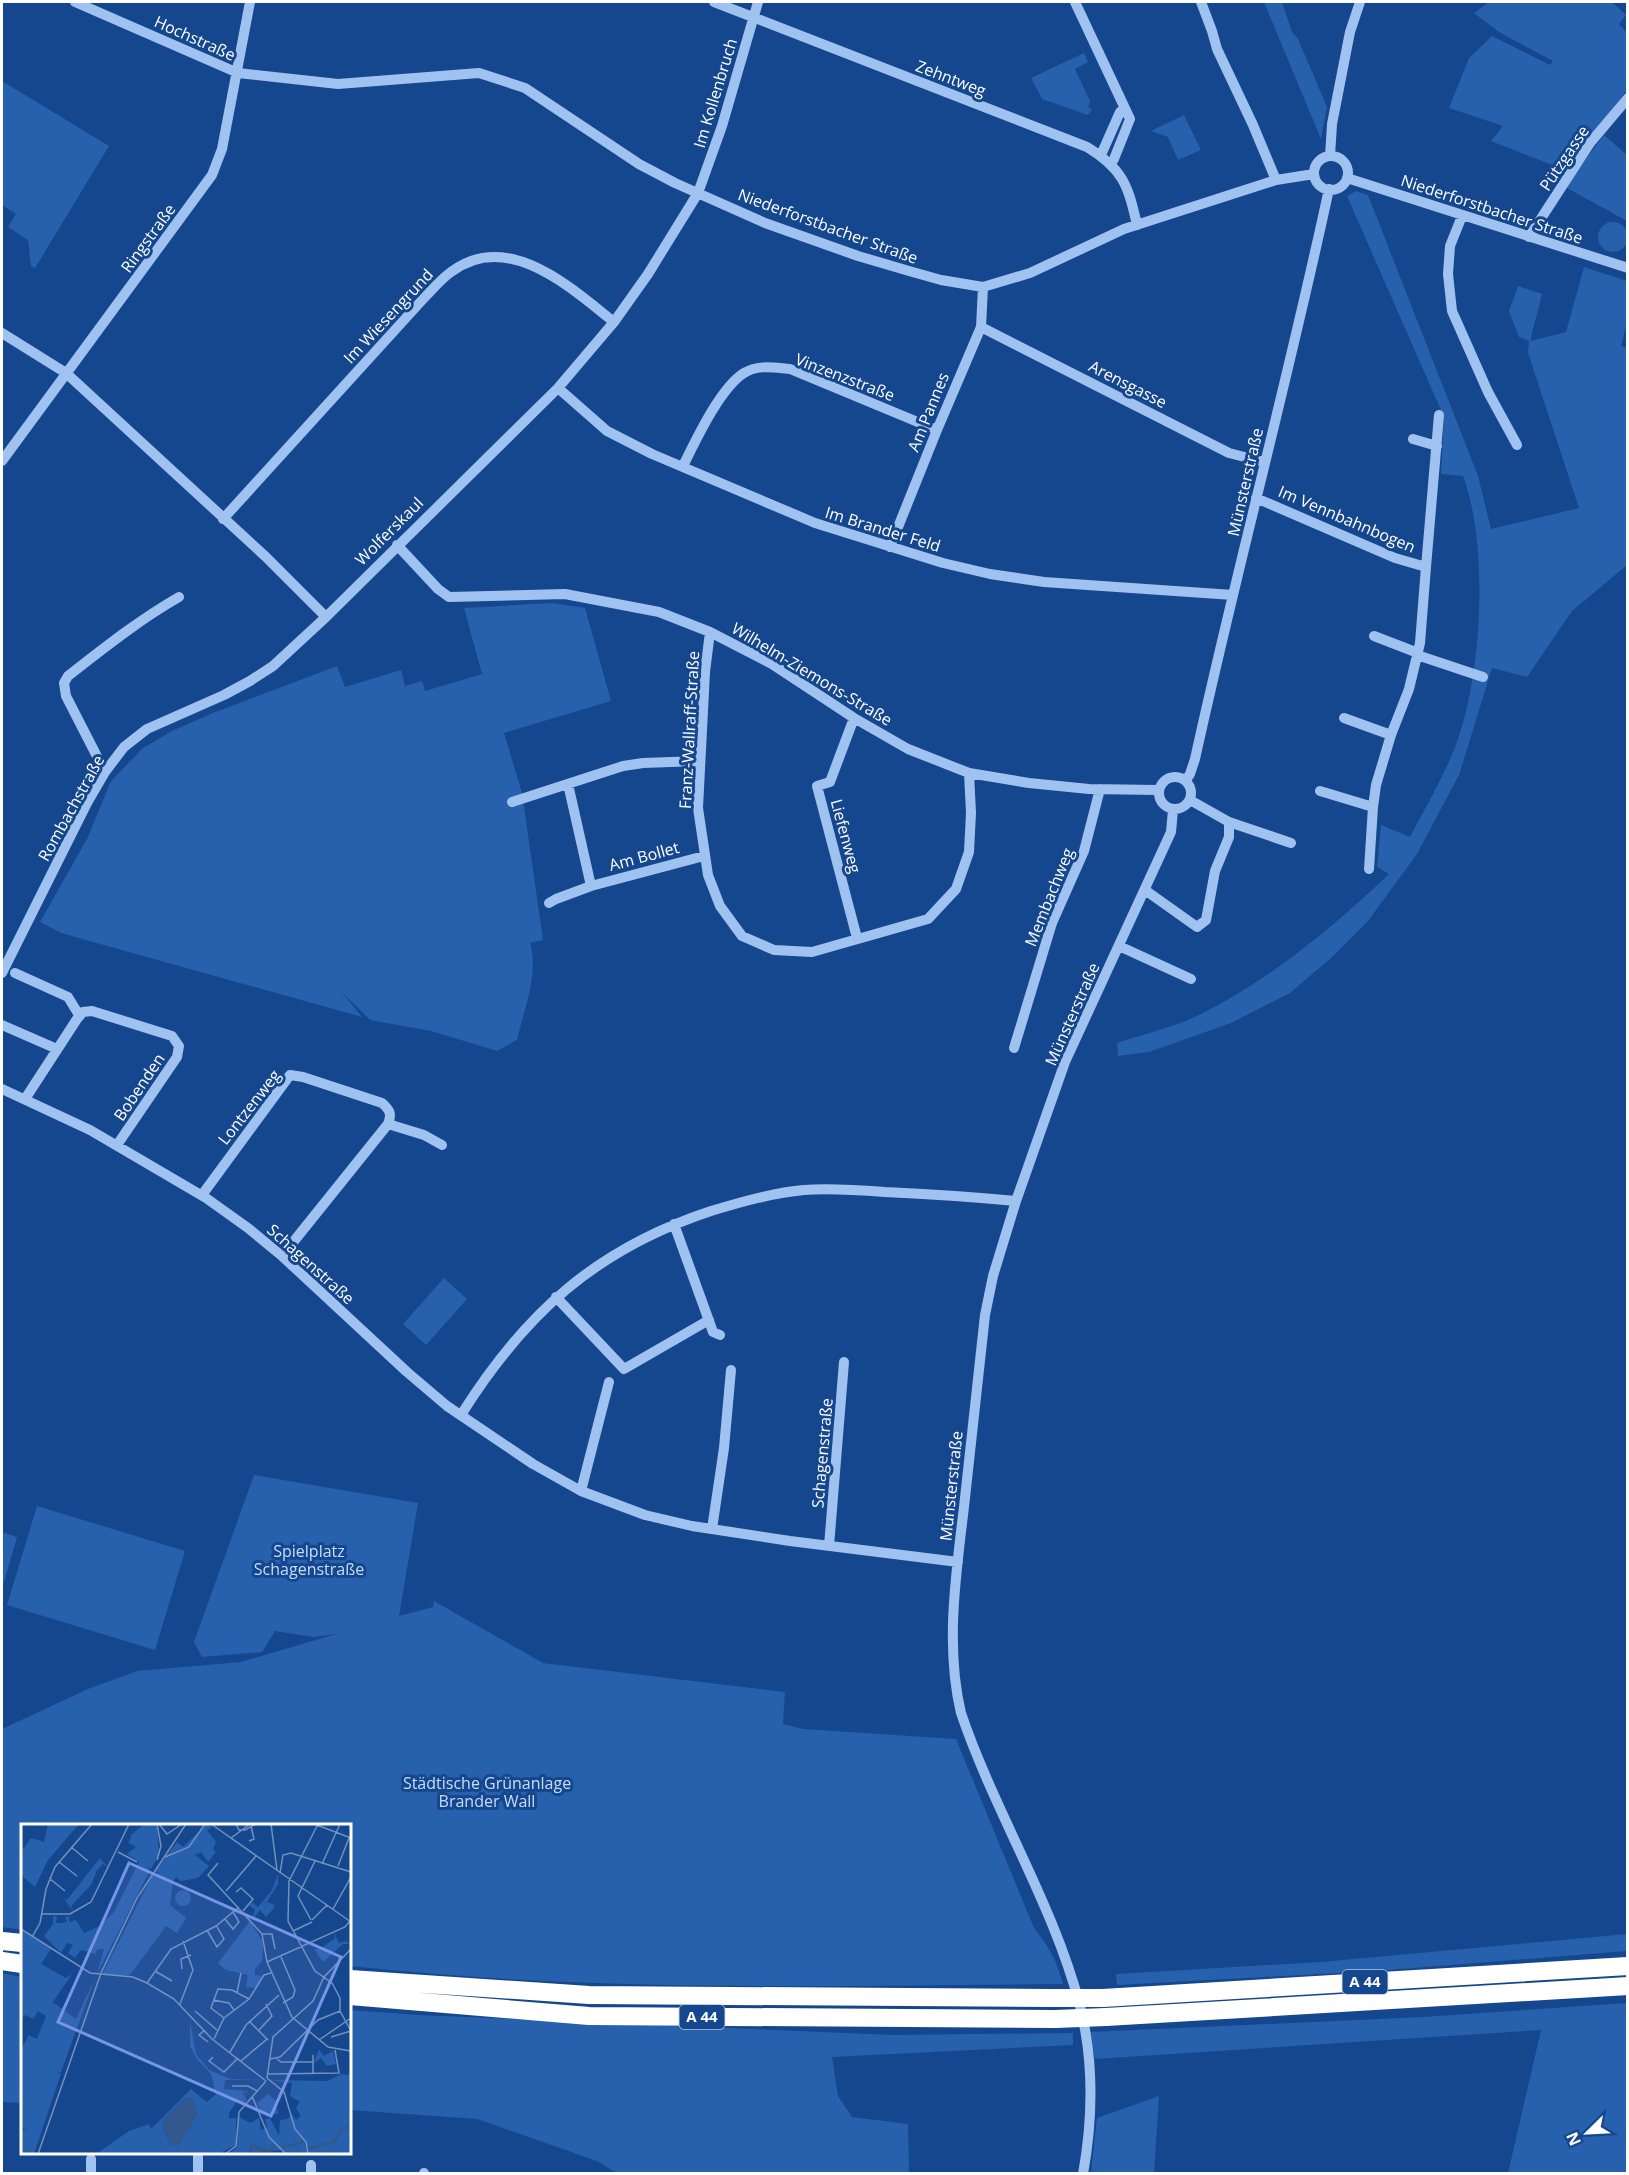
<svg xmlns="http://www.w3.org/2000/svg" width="1629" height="2175" font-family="'Open Sans',sans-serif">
	<rect width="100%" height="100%" fill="#15478e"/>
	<path fill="#2760ad" d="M1264,2H1282L1292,32L1298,39L1327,107L1321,139Z
		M1489,2H1612L1626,15L1619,24L1627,33V90L1565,170L1491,141L1503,126L1449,108L1469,58L1492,36L1550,65L1553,61L1499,32L1474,13Z
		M1084,53L1088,62L1075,69L1090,101L1088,107L1092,109L1088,115L1042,99L1031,78Z
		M2,81L109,146L35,268L31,266L28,240L8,227L16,214L2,205Z
		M1184,115L1201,150L1178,160L1168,137L1151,131Z
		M1604,135L1627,155V221L1567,188L1570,180Z
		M1356,191L1368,195L1478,476L1491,529L1579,508L1528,353L1529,341L1519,337L1509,311L1518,286L1542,294L1530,341L1566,332L1584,267L1627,281V322L1621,346L1628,348L1627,565L1572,611L1527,677L1492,668L1459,775L1417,854L1368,921L1332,957L1290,993L1231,1023L1149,1052L1118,1056L1117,1043C1147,1033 1179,1026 1207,1011C1275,976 1334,926 1389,874L1377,867L1381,825L1410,837C1426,806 1445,775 1457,742C1482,672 1489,546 1463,476L1441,474L1444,417L1347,196Z
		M1598 237a15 15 0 1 1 30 0a15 15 0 1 1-30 0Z
		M552,603L585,608L611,701L504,733L522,793L543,940L530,943C539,973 524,1010 517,1040L497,1051L431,1031L370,1020L342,992L362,1017L61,933L40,922L87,839L111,781L143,748L172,731L213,713L337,666L345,687L401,670L405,686L422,681L425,691L482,674L464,608Z
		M444,1278L467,1299L426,1345L403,1324Z
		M254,1475L418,1503L399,1616L433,1607L434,1601L543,1663L785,1692L783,1724L803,1729L956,1739L1034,1928C1050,1948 1056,1959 1063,1984C825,1986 586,1992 350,1966V1826H22V1930L2,1927V1729L88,1689L137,1671L241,1662L336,1634L313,1637L275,1631L262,1652L202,1657L194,1642Z
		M37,1506L185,1551L155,1650L7,1605Z
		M2,1532L17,1537L2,1589Z
		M1627,1934V1951L1376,1971L1117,1985L1116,1974L1321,1962Z
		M2,1973L22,1977V2103L2,2102Z
		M1627,2003V2173H1508L1541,2030L1095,2059L1091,2032L1423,2017Z
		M350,2010L418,2015L893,2035L1073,2033V2045L832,2057L838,2096L852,2117L908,2124L909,2173L618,2174L597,2161L477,2119L350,2110Z
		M1159,2096L1154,2173H1091L1097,2118Z"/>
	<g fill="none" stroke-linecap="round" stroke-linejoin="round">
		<path stroke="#a0c2f0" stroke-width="10" d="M75,2L238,73L338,84L479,73L525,88L639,164L675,183L765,223L858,256L909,271L941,280L983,287L1030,273L1124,229L1276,180L1314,174
			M714,2L1087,147C1123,169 1128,185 1137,225
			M1075,2L1130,119L1114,159L1111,163
			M1201,2L1212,31L1217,49L1253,125L1276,180
			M1101,155L1120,112L1125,109
			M1330,156L1332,124L1350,32L1360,2
			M1314 173a17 17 0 1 1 34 0a17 17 0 1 1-34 0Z
			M1347,178L1628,268
			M1462,216L1450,246L1448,274L1452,311L1488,392L1517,445
			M1529,237L1590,143L1628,98
			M981,327L1229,453L1264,462
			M2,333L66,373L266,557L326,617
			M558,388L607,431L652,454L815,523L943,563L990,574L1044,582L1233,595
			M1413,439L1437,446
			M2,461L212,175L222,149L250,2
			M683,466C696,440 720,388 744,373C758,364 776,368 790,369L937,430
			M1256,498L1395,558L1426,567L1420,643L1409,689L1391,735L1344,718
			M223,519L424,298C433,289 441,279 451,272C508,229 571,288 614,322
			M397,545L438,589L449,597L565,594L659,612L710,632L772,664L854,718L908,749L969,773L1029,783L1089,789L1158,790
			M890,547L937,430L981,327L983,287
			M1426,567L1439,415
			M710,632L705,672L698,808L708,875L720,906L742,936L774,950L812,952L928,919L956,889L969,852L971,813L969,773
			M1374,636L1418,653
			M1417,655L1483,677
			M854,718L830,782L817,786L857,938
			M105,772L66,696L64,683L68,676C104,648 139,620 179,597
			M1159 793a16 16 0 1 1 32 0a16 16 0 1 1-32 0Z
			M1186,780L1190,774L1195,759C1237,568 1288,380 1329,189
			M568,784L591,886
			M1320,791L1373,807L1376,785L1391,735
			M1190,800L1229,822L1291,843
			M512,802L623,766L643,763L699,761
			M1369,869L1373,807
			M1145,890L1197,927L1206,920L1215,871L1229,837V822
			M549,903L556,899L591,886L704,856
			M1119,946L1191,979
			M2,973L87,803L105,772L124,747L147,729L224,695L250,681L273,666L326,617L558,388L614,322L648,274L698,193L722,126L758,2
			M15,973L68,997L79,1015
			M2,1025L57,1049
			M1014,1048L1052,923L1084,851L1100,789
			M2,1089L90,1130L206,1198L248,1228L282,1256L407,1372L447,1406L533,1464L581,1491L645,1515L692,1526L790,1541L958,1562
			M25,1099L77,1019L83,1012L92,1011L172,1036L179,1046L177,1057L117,1145
			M388,1124L424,1135L442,1145
			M202,1195L290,1075L303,1077L382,1103C390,1110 392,1114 388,1124L282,1256
			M674,1224L713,1332L720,1335
			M556,1297L624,1369L709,1320
			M461,1415C525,1313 596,1249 711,1211C741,1202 772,1193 804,1190C831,1188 858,1190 885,1192C929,1194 973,1197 1016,1201
			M581,1491L609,1382
			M712,1529L724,1448L731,1370
			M829,1546L844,1362
			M91,2174V2159
			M198,2174V2153
			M311,2174V2165
			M424,2174V2173
			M1083,2174C1093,2118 1094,2061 1080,2006C1053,1903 995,1813 961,1713C945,1647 956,1574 964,1507C971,1443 978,1379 985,1315L993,1276L1016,1201L1065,1062L1171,832L1173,810"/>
		<path stroke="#fff" stroke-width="18" d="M2,1941L22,1943
			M2,1961L22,1964
			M350,1979L589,1995L1051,1998
			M350,1996L589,2016L1055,2019
			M1103,1998L1628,1966
			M1106,2017L1628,1986"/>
		<path stroke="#fff" stroke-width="18" d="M1051,1998H1103
			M1055,2019L1106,2017"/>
	</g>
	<g text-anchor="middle" stroke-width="6" stroke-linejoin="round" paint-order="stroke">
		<g fill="#15478e" stroke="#b9c8dd" stroke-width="1.5">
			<rect x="1342.5" y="1970" width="45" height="24" rx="4.5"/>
			<rect x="679.5" y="2005" width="45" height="24" rx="4.5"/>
		</g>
		<g font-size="15" font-weight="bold" fill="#fff">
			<text x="1365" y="1987">A 44</text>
			<text x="702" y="2022">A 44</text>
		</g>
		<g font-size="16" fill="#fff" stroke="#15478e">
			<text transform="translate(195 38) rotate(24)" y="6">Hochstraße</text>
			<text transform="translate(951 78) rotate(21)" y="6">Zehntweg</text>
			<text transform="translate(715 93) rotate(-73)" y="6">Im Kollenbruch</text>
			<text transform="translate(1564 158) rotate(-56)" y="6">Pützgasse</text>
			<text transform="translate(1492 209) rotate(18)" y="6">Niederforstbacher Straße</text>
			<text transform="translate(828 226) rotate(20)" y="6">Niederforstbacher Straße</text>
			<text transform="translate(148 238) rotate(-54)" y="6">Ringstraße</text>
			<text transform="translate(388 316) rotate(-47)" y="6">Im Wiesengrund</text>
			<text transform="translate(845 377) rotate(21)" y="6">Vinzenzstraße</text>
			<text transform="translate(1128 384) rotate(27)" y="6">Arensgasse</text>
			<text transform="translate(928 412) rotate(-68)" y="6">Am Pannes</text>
			<text transform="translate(1245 482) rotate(-77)" y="6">Münsterstraße</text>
			<text transform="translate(1347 519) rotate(23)" y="6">Im Vennbahnbogen</text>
			<text transform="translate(883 529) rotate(17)" y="6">Im Brander Feld</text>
			<text transform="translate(389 531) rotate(-45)" y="6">Wolferskaul</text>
			<text transform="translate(812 674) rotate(31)" y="6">Wilhelm-Ziemons-Straße</text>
			<text transform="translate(689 730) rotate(-87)" y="6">Franz-Wallraff-Straße</text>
			<text transform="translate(71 808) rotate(-61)" y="6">Rombachstraße</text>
			<text transform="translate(846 836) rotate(75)" y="6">Liefenweg</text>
			<text transform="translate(644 856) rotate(-15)" y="6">Am Bollet</text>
			<text transform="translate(1049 897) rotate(-68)" y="6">Membachweg</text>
			<text transform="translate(1072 1014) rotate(-66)" y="6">Münsterstraße</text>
			<text transform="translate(139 1087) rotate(-56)" y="6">Bobenden</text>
			<text transform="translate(249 1107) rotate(-52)" y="6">Lontzenweg</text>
			<text transform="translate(311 1264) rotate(42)" y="6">Schagenstraße</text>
			<text transform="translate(822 1453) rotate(-85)" y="6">Schagenstraße</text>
			<text transform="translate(951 1486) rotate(-84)" y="6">Münsterstraße</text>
		</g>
		<g font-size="16" fill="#c7ddfb" stroke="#15478e">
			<text x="309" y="1557">Spielplatz<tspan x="309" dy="18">Schagenstraße</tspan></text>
			<text x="487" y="1789">Städtische Grünanlage<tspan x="487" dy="18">Brander Wall</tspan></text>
		</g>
	</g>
	<g transform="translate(21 1824)">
		<rect width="330" height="330" fill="#15478e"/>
		<path d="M27,0H58L27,36L14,63L0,51V22L3,24L10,14L23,18ZM123,0H136L138,30L130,45L125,43L129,46L76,150L83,125H77L74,130L60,126L54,134L47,129L52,121L46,119L40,129L23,112L32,100V92L36,93L35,99H40L46,98L44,93L48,92V98L55,96L63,109L79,102L93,88L118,38L106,30L115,23L108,19L110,11ZM185,1L191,3L186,6L195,18L192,26L195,28L187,38L180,28L174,31L188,42L177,54L160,57L155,53L152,58L149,81L165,94L156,109L145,102L109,151H81L133,48L138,50L134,47L156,18L162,23ZM79,34L88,44L82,40L76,46L70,61L50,82L53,88L43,75L26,67L46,76ZM257,50V60L246,78L254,81L253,84L245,93L239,86L231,96L234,86L228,81L231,78L237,83L251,66ZM154 74a8 8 0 1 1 16 0a8 8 0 1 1-16 0ZM229,97L242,118L241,137L234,145V151L241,152L236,164L225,163L227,151L205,146L197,139ZM0,106L30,125L20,140L45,154L51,150L32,178L55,195L75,152L40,248L35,250L40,249L13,330H0V304L7,308L0,302V225L8,211L16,215L25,192L17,187L12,195L4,191L0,195ZM313,108L318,119L325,117L329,120H322L302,138L293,125H299L314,114ZM169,197L175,230L188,246L209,255L243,256H204L203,265L225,267L227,269L221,268L226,276L222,281L216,277L208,289V294H215V321L197,330H75L108,307L128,300L130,305L170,265L186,278L195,270L190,250L176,235L169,222ZM171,274L176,290L161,314L151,322L142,306L143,295L164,275ZM298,226L303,232L312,227L315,240L306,242L300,234L292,240ZM320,250L330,251V330H288L283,317L287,330H265L262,326L208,330L216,323L217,292L229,299L238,294L240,306L246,304L244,295L249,294L258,312L259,296L267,295L270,289L275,296L280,292L275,284L279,278L269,272L271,259L249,256L307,257ZM247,270L255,277L257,290L242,291L236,279Z" fill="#2760ad" fill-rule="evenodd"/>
		<path d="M165,274L172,275L176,289L169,305L161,312V320L152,323L142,306L143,295Z" fill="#33588d"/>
		<path fill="none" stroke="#33588d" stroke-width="3" d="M262,323L283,318M286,325L313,318L320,305L330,303M229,330L230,322L248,327L255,322"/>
		<path fill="none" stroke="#7391bb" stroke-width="1.5" d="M138,0L146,10L161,0M190,0L330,98M215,0L218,6H224L235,0M250,0L256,46M297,0L268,57L267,97L294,147L311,159L319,174M296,1L330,14M210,14L229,0M228,17L233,15L230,2M50,23L67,37M97,28L116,38M144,33L168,23L184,0M136,36L140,22L136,0M38,38L56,52M197,39L187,51L241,110L246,138L271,193L307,223L330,227M301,40L319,0M317,42L328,14M259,49L262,31L270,29L330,48M28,54L44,67M205,67L235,32M215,68L220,64L232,75L222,87M312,85L330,53M21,90H49L70,78L108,0M204,95L212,105L218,98L212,88M290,96L277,72L294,37M291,96L306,81M0,105L69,149L112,153L126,159L153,175L191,215M186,106L196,123L203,115L195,101M272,107L291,98M241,110H251L254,125M11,113L19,99L25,65L34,43L71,0M260,133L274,166L272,173L262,179M246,138L324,103L329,97M161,145L160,135L170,131M134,147L151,157M126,159L150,125L195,102L218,83M216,169L220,149M319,174V187L330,207M192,176L208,179L213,186M159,180L172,146L162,117M174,187L196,206M203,194L190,184L197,165L211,166L228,175M228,197L247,216M184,206L178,211L187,218M238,206L251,192L245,180M310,213L330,207M191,215L245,257M193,215L203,194L228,175L243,151L250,149M298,216L330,194M209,228L225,201L258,171M292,231V250M192,233L188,237L203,248L217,234M249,235L259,233L297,196L319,187M256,235L260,238H292M220,237L246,215M247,250L318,249L314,226M246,254L252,213L292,177L303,153L330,125M246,254L263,268L274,305L285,318L287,330M211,262H227L236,267M231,272L248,313L265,330M17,330L80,149L116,74L165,0M204,330L215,322L218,288L245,257"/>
		<path fill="#7795e8" fill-opacity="0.15" stroke="#7795e8" stroke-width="3" d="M108,39L320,133L250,292L37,198Z"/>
		<rect width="330" height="330" fill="none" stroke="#fff" stroke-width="3"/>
	</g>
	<rect width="1629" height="2175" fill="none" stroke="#ffffff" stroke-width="6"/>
	<g transform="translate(1587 2133) rotate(246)" stroke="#15478e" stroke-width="4.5" paint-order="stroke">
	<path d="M0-4.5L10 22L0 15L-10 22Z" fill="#ffffff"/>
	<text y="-9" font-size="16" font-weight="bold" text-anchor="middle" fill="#ffffff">N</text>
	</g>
</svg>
